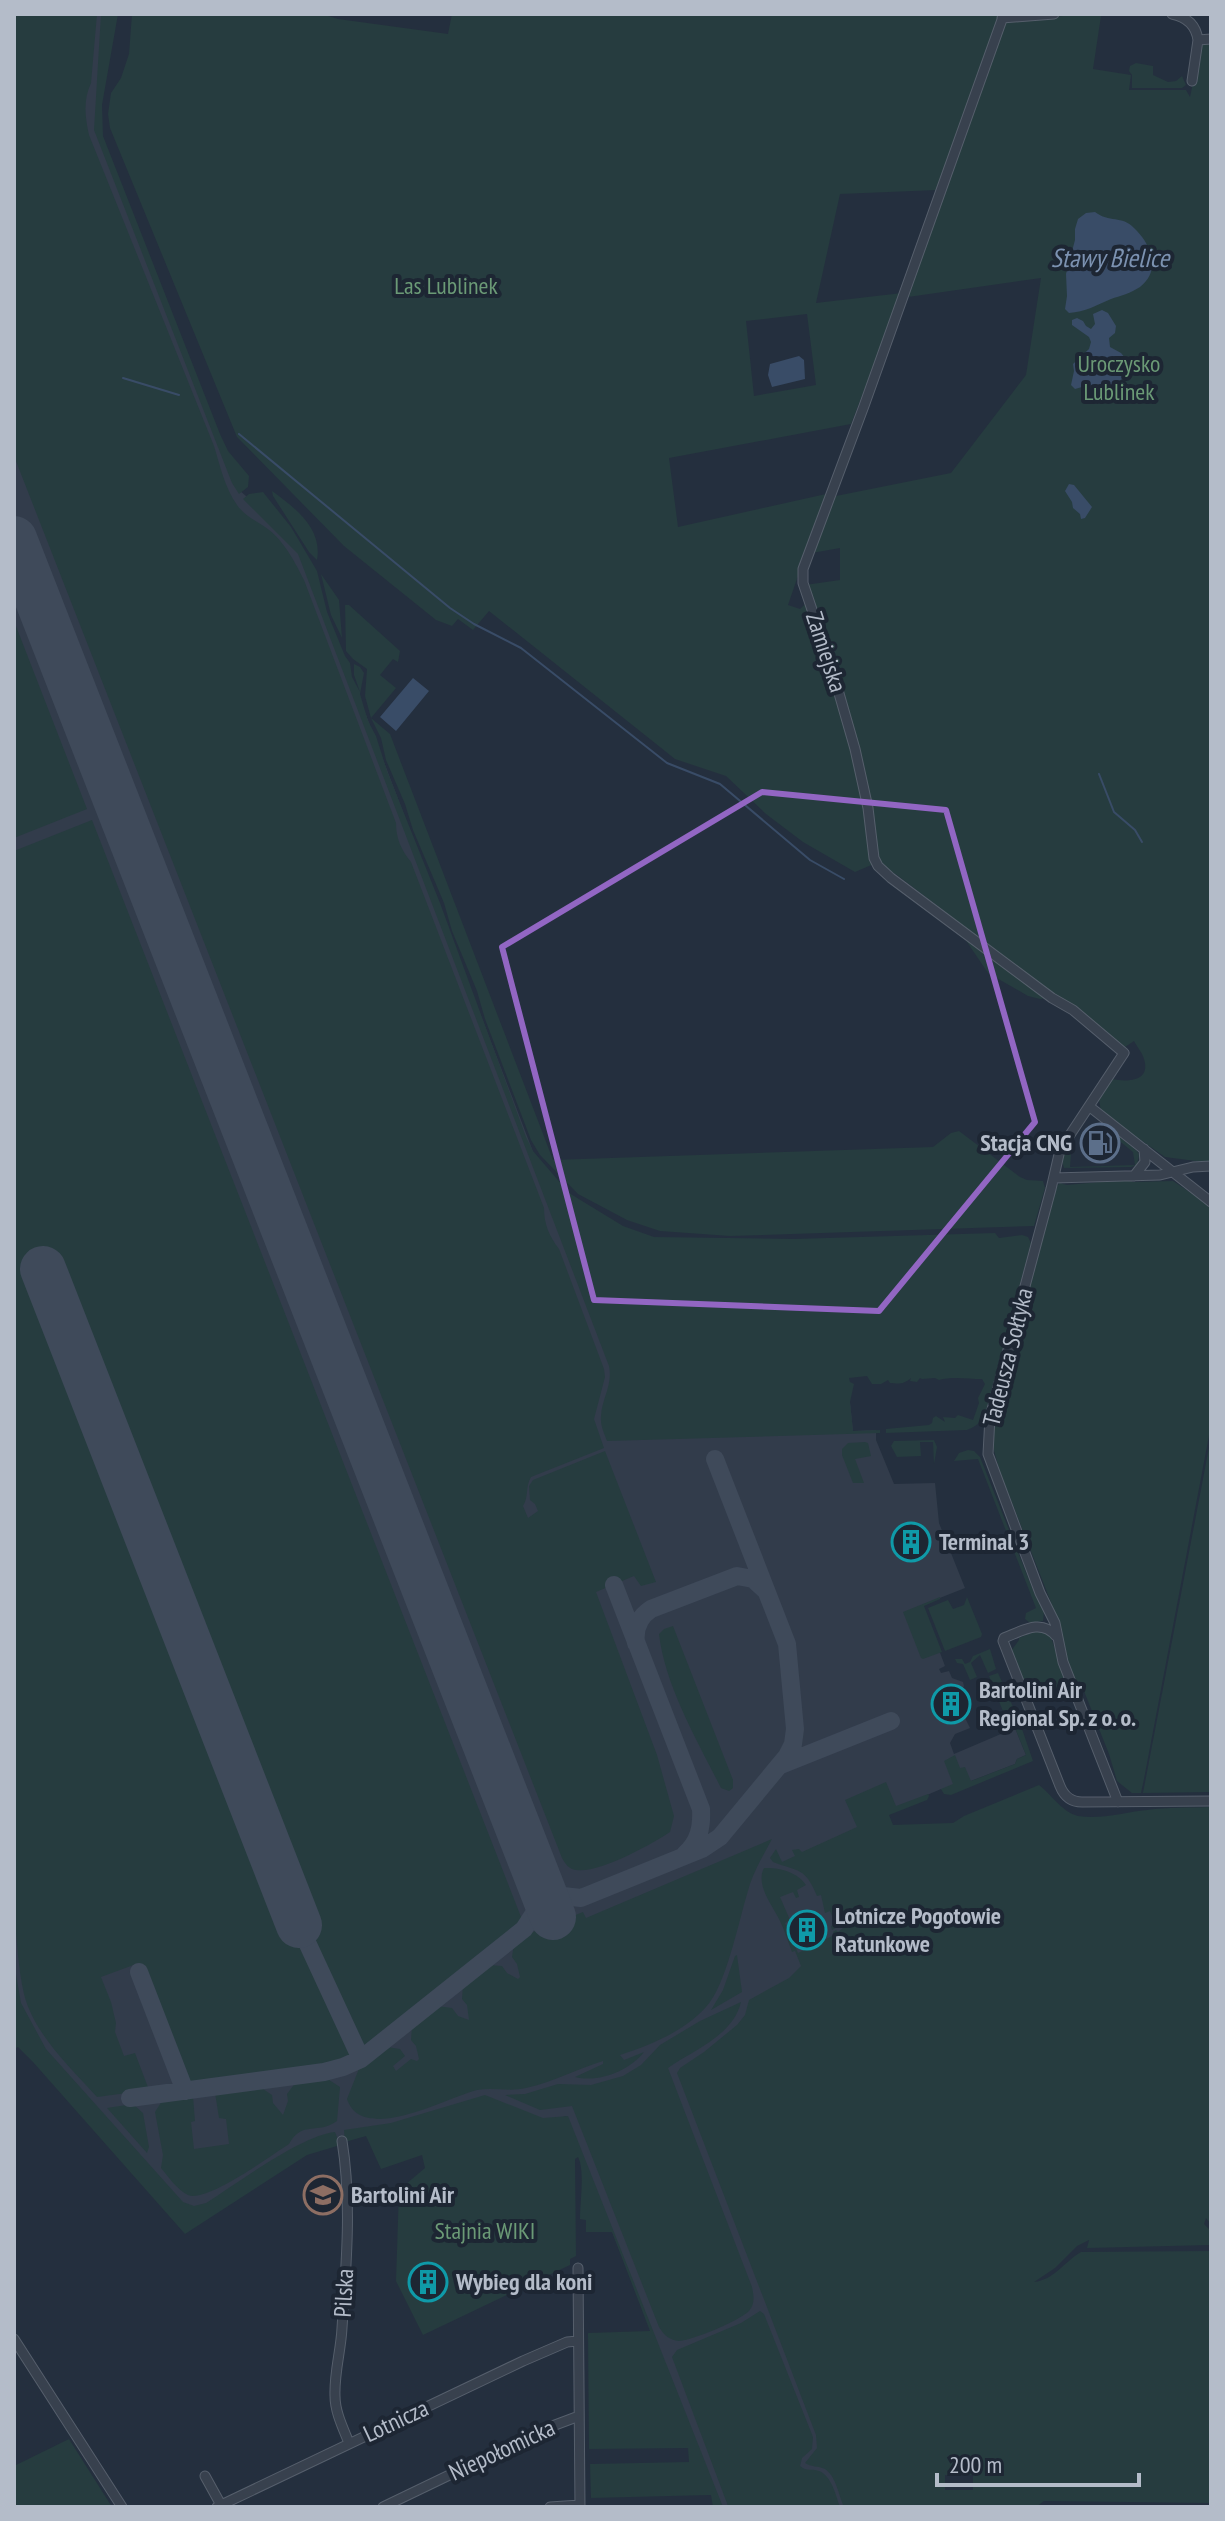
<svg xmlns="http://www.w3.org/2000/svg" width="1225" height="2521" font-family="'PT Sans Narrow',sans-serif">
	<rect width="100%" height="100%" fill="#242f3e"/>
	<path fill="#323c4b" d="M14,14H104L95,126L238,489L301,545L618,1374L850,1402L853,1431L876,1430V1440L894,1484L935,1483L939,1523L965,1588L922,1605L945,1666L939,1669L941,1673L949,1671L952,1678L963,1682L964,1686L957,1702L970,1728L955,1734L950,1743L954,1754L1015,1728L1026,1755L1017,1759L1015,1764L945,1791L941,1789L927,1795L817,1847L854,1944L829,2464L845,2507H722L566,2116L549,2122L485,2096L337,2143V2146L298,2147L189,2215L25,2033L14,1983Z"/>
	<path fill="#263c3f" fill-rule="evenodd" d="M14,14H97L91,83C83,100 85,117 89,135L214,446C220,466 225,488 237,505C244,515 253,519 262,525C282,537 294,560 304,580L396,823C396,838 401,850 411,862L544,1208C544,1224 549,1236 559,1249L604,1369L605,1377L594,1419L604,1448L531,1477C525,1487 529,1497 523,1506L528,1518L538,1511L535,1504L530,1500L529,1486L533,1480L605,1451L656,1582L641,1586L634,1576L596,1592L657,1755L674,1816L670,1832C652,1844 598,1874 576,1870C569,1869 566,1865 562,1858L14,456Z
		M101,14H118L102,105L103,136L220,434L228,451L249,476L248,487L239,494L232,483L94,130Z
		M132,14H322L338,19L448,34L452,14H1001L1005,23L1079,14H1099L1101,16L1093,69L1131,75L1129,90H1186L1190,97C1195,79 1194,57 1204,43L1211,41V1163L1165,1157L1101,1112L1099,1099L1112,1079C1127,1082 1151,1082 1144,1059C1142,1052 1137,1047 1134,1041L1125,1047L1057,997L1040,999L1028,996L988,973L948,914L897,875L876,863L855,872L803,842L766,814L726,776L675,759L489,611L473,630L458,619L452,626L436,620L344,546L237,437L110,128L108,114L111,93L121,78L129,54ZM937,190L943,196L908,297L1041,278L1026,375L951,473L836,496L812,553L840,548V580L805,585L813,597L800,609L788,605L826,494L678,527L669,458L851,424L902,293L816,303L840,194ZM807,314L816,385L754,396L746,321Z
		M1136,63L1153,66V75L1168,82L1176,81L1182,76L1186,85L1182,88H1132V75L1129,71L1130,66Z
		M272,491C294,507 323,528 317,560L309,552L273,496Z
		M263,492L291,527L317,571L327,612L345,656L350,663L352,677L360,692L354,675V664L360,667L364,673L360,694L368,721L376,736L387,771L440,903L526,1137L533,1151L569,1193L623,1226L654,1237L794,1239L995,1233L999,1238L1022,1235L1028,1237L1031,1243L987,1407C983,1421 979,1425 967,1430L886,1433V1429L929,1425L932,1423L933,1418L936,1416L945,1422L943,1417L955,1418L958,1415L973,1420L979,1403L978,1398L985,1384L982,1379C969,1379 952,1376 939,1380L935,1378L922,1379L920,1378L917,1382L910,1381L911,1378C904,1384 900,1384 890,1383L888,1380L881,1384H872L867,1376L849,1378L850,1382L854,1384L850,1402L853,1431L880,1430V1433L607,1441C604,1433 600,1425 601,1416C602,1398 613,1385 609,1366L298,554L243,499L249,494Z
		M321,574L339,600L342,638L331,615Z
		M345,605H349L400,651L398,662L393,659L380,675L396,688L371,718L390,734L553,1160L933,1147L951,1133L959,1131L1020,1177L1027,1180L1043,1181L1045,1188L1034,1226L730,1236L660,1231L627,1220L578,1194L540,1155L531,1140L485,1019L477,991L452,931L444,903L413,830L405,804L386,760L381,738L371,718L365,696L367,669L353,659L346,651Z
		M14,621L87,809L14,838Z
		M92,820L523,1922L369,2047L350,2059L330,2065L188,2085L182,2077L139,1963L101,1977L111,2002L116,2023L115,2032L124,2056L135,2053L149,2090L97,2097C70,2067 34,2034 24,1994C18,1968 17,1939 14,1912V851Z
		M1108,1129L1115,1130L1114,1132L1137,1151L1139,1155L1137,1165L1131,1167L1064,1168L1061,1157L1063,1153L1068,1151L1071,1154L1070,1167L1135,1165L1133,1152L1107,1131L1097,1143L1106,1151H1090Z
		M1132,1179V1182L1173,1181L1194,1195L1195,1194L1211,1206V1425L1144,1779L1141,1793H1132L1117,1781L1109,1754L1080,1681L1075,1683L1065,1656L1061,1628L1000,1472L993,1447L992,1429L1055,1188L1060,1183L1067,1185Z
		M1211,1437V1792L1143,1793Z
		M934,1440L937,1447L934,1464L933,1442H920L921,1456L897,1457L891,1446L894,1441Z
		M865,1442L868,1443L871,1456L855,1459L864,1483H853L842,1455V1449L848,1443Z
		M968,1450L974,1451L980,1457L1035,1595L1044,1611L1043,1621L1030,1623L1025,1619L1026,1613L1036,1608L978,1459L954,1461L959,1453Z
		M940,1597V1599L924,1606L942,1652L923,1659L921,1658L903,1612Z
		M967,1597L982,1634L981,1637L945,1651L928,1608L948,1600L953,1609L964,1605Z
		M673,1626L733,1780V1788L729,1791L721,1788C698,1742 665,1686 659,1634L664,1629Z
		M1039,1630L1050,1635L1068,1685L1030,1700L1011,1651L1019,1640V1638Z
		M990,1649L996,1669L988,1673L980,1655L971,1663L977,1677L970,1680L963,1664L957,1663L955,1659H962L965,1664L970,1662L973,1656Z
		M998,1673L1018,1718L1010,1721L1006,1719L989,1676Z
		M1021,1726L1033,1761L951,1795L944,1794L941,1789L953,1784L944,1761L955,1755L960,1768L965,1767L971,1781L1015,1764L1017,1759L1026,1755L1015,1728Z
		M886,1782L896,1806L928,1794L929,1796L927,1800L889,1815L893,1825L953,1823L964,1816L1039,1785C1052,1795 1062,1812 1078,1816C1101,1820 1125,1812 1147,1810C1168,1807 1190,1808 1211,1807V2224L1206,2218L1204,2224L1211,2231V2245L1087,2248L1089,2240L1077,2246L1055,2268L1034,2282C1054,2280 1064,2262 1081,2252L1211,2251V2503L1044,2501L1036,2507H844C839,2496 836,2476 825,2469C818,2466 811,2467 805,2463L817,2448L816,2435L677,2073L680,2068L704,2052L737,2025L745,2015L749,2000L789,1978L801,1966L795,1951L792,1952C788,1942 785,1931 780,1921C773,1906 755,1885 764,1868C778,1867 798,1872 806,1885L797,1890L799,1897L796,1898L793,1892L780,1897L790,1920L785,1923L798,1953L834,1935L833,1932L836,1930L838,1932L843,1928L841,1925L832,1930L831,1926L835,1924L830,1911L825,1913L821,1895L817,1896C805,1867 799,1872 773,1862L770,1858L776,1849L782,1862L795,1856L792,1850L799,1849L802,1852L857,1827L845,1800ZM973,2475V2490H945V2475Z
		M772,1839C764,1854 755,1869 750,1884C740,1915 728,1978 710,2002C690,2029 651,2045 620,2055L624,2060L644,2052C629,2071 599,2083 575,2077L603,2064V2061C577,2069 553,2082 526,2088C510,2092 493,2087 477,2090C446,2098 362,2145 347,2099L360,2066L387,2047L400,2049L405,2056L393,2066L396,2071L411,2059L417,2061L419,2059L416,2046L411,2040L412,2027L437,2006L452,2008L458,2016L469,2020L467,2005L462,1999L463,1985L489,1965L502,1966L507,1973L518,1979L520,1977L517,1964L512,1957L514,1944L528,1934L583,1912L586,1918Z
		M737,1955L742,1992L711,2010L723,1990L735,1956Z
		M14,1963L21,2003L46,2049L183,2202L194,2206L206,2203C236,2184 302,2135 335,2132L339,2142L337,2146L307,2155L185,2234L33,2062L18,2047L14,2049Z
		M741,2002C733,2036 693,2050 668,2068L752,2287C754,2296 755,2304 749,2311C741,2320 691,2341 679,2341C669,2340 664,2335 659,2327L572,2106L540,2110L505,2095L525,2094L558,2084L591,2085L623,2076L641,2065L660,2045L700,2021Z
		M326,2078L340,2087L337,2121C318,2135 302,2120 289,2144C270,2156 207,2203 188,2195C177,2190 168,2176 161,2168L163,2155L155,2112L162,2101L193,2096L195,2121L191,2122L194,2149L229,2144L226,2119L219,2118L215,2093L260,2087L272,2095L273,2103L283,2115L288,2101L287,2094L296,2082Z
		M485,2095L543,2118L568,2116L723,2507H713L711,2495L591,2498L590,2464L689,2462L688,2448L589,2449L588,2333L650,2331L612,2232H586V2220L580,2219C580,2202 585,2170 578,2157L575,2159L576,2256L570,2259V2265L423,2335L396,2281L399,2190L425,2168L422,2155L381,2169L366,2136L345,2142L344,2130L391,2123Z
		M133,2104L143,2113L149,2147L147,2153L107,2108Z
		M760,2311L764,2314L813,2437L812,2449L802,2458L800,2466C807,2472 811,2468 819,2471C832,2476 836,2496 840,2507L728,2506L672,2357L677,2350L741,2323Z
		M69,2439L112,2507H14V2466Z"/>
	<path fill="#394c67" d="M1095,212C1109,223 1122,215 1134,228C1151,244 1162,270 1140,287C1131,293 1120,296 1111,299C1097,305 1085,312 1069,313L1065,309L1067,296L1066,274L1075,240V229L1078,219L1086,213Z
		M1102,310L1108,313L1116,326L1115,333L1109,338L1110,347L1121,353L1131,365C1123,384 1102,397 1082,387L1075,389L1071,385L1074,371L1073,364L1089,349L1091,342L1089,337L1072,325V320L1077,318L1083,321L1086,326L1091,329L1095,324L1093,314Z
		M799,356L804,360L805,379L772,387L768,375L770,364Z
		M1069,484L1074,485L1092,507L1085,518L1081,519L1080,514L1073,508L1072,502L1065,491Z
		M413,678L429,691L396,731L380,717Z"/>
	<g fill="none" stroke-linecap="round" stroke-linejoin="round">
		<path stroke="#394c67" stroke-width="2" d="M123,378L179,395
			M239,434L450,608L474,624L521,648L667,763L720,784L810,860L844,879
			M1099,774L1114,812L1135,830L1142,842"/>
		<path stroke="#3f4a5a" stroke-width="18" d="M614,1585L701,1809C702,1827 699,1842 685,1854
			M636,1643C634,1628 639,1617 651,1609L737,1576L753,1579L766,1591
			M781,1765L891,1721
			M539,1883L563,1896L581,1898L702,1849L720,1837L787,1756L793,1744L795,1729L787,1644L715,1459
			M299,1925L361,2059
			M139,1972L185,2091
			M130,2098L324,2072L343,2067L361,2059L524,1929L535,1912L539,1883"/>
		<path stroke="#3f4a5a" stroke-width="46" d="M14,539L553,1917
			M43,1269L299,1925"/>
		<g stroke="#565f6c" stroke-width="11">
			<path id="minor" d="M1004,14L864,406L803,569V583L832,669L855,749L868,808L874,858L878,866L891,878L1052,998L1073,1010L1124,1053L1060,1150L1051,1189L990,1417L988,1454L1040,1593L1055,1623L1063,1662L1118,1802
				M1172,14C1187,17 1196,25 1198,40
				M1002,18L1054,14
				M1192,81L1198,40L1211,39
				M1090,1107L1211,1202
				M1134,1176L1145,1162L1144,1149
				M1054,1178L1160,1175L1193,1167L1211,1166
				M1056,1636C1041,1618 1022,1631 1004,1638L1003,1641L1060,1786C1064,1796 1071,1802 1082,1802L1211,1801
				M342,2141C352,2202 346,2267 342,2328C341,2350 334,2373 335,2396C335,2412 343,2428 349,2443
				M578,2268L580,2507
				M14,2339L122,2507
				M205,2476L221,2505
				M217,2507L523,2361L567,2342L578,2341
				M383,2507L547,2428L579,2416
				M550,2507L580,2505"/>
		</g>
		<use href="#minor" stroke="#38414e" stroke-width="9"/>
	</g>
	<path fill="none" stroke="#9266c3" stroke-width="6" stroke-linejoin="round" d="M762,792L946,810L1035,1122L879,1311L594,1300L502,947Z"/>
	<defs>
		<g id="fuel-ring" transform="scale(2)"><circle r="9.5" fill="#1d2633" stroke="#5c6f8a" stroke-width="1.5"/><path d="M-5.5-6h7V0h2V4h1.3V-2.5L3-4.5l.8-.8L6-3V5H2.5V1h-1V6h-7ZM-4.2-4.7v3.2H.2V-4.7Z" fill="#5c6f8a"/></g>
		<g id="building-ring" transform="scale(2)"><circle r="9.5" fill="#1d2633" stroke="#0f9aa8" stroke-width="1.5"/><path d="M-4-6H4V6H1V3H-1V6H-4ZM-2.5-4.3h1.7v1.8h-1.7ZM.8-4.3h1.7v1.8H.8ZM-2.5-1h1.7V.8h-1.7ZM.8-1h1.7V.8H.8Z" fill="#0f9aa8"/></g>
		<g id="school-ring" transform="scale(2)"><circle r="9.5" fill="#1d2633" stroke="#8d6e63" stroke-width="1.5"/><path d="M0-5L7-2L0 1L-7-2ZM-4 1L0 2.5L4 1V4Q0 6-4 4Z" fill="#8d6e63"/></g>
	</defs>
	<g fill-rule="evenodd">
		<use href="#fuel-ring" x="1100" y="1143"/>
		<use href="#building-ring" x="911" y="1542"/>
		<use href="#building-ring" x="951" y="1704"/>
		<use href="#building-ring" x="807" y="1930"/>
		<use href="#school-ring" x="323" y="2195"/>
		<use href="#building-ring" x="428" y="2282"/>
	</g>
	<g text-anchor="middle" stroke-width="8" stroke-linejoin="round" paint-order="stroke">
		<g font-size="24" fill="#6b9a76" stroke="#1d2633">
			<text x="446" y="294">Las Lublinek</text>
			<text x="1119" y="372">Uroczysko<tspan x="1119" dy="28">Lublinek</tspan></text>
			<text x="485" y="2239">Stajnia WIKI</text>
		</g>
		<g font-size="24" fill="#b4bcc9" stroke="#1d2633">
			<text transform="translate(826 652) rotate(72)" y="8">Zamiejska</text>
			<text transform="translate(1008 1357) rotate(-76)" y="8">Tadeusza Sołtyka</text>
			<text transform="translate(344 2293) rotate(-87)" y="8">Pilska</text>
			<text transform="translate(396 2421) rotate(-25)" y="8">Lotnicza</text>
			<text transform="translate(502 2450) rotate(-25)" y="8">Niepołomicka</text>
		</g>
		<g font-size="24" font-weight="bold" fill="#b4bcc9" stroke="#1d2633" text-anchor="start">
			<text x="1072" y="1151" text-anchor="end">Stacja CNG</text>
			<text x="939" y="1550">Terminal 3</text>
			<text x="979" y="1698">Bartolini Air<tspan x="979" dy="28">Regional Sp. z o. o.</tspan></text>
			<text x="835" y="1924">Lotnicze Pogotowie<tspan x="835" dy="28">Ratunkowe</tspan></text>
			<text x="351" y="2203">Bartolini Air</text>
			<text x="456" y="2290">Wybieg dla koni</text>
		</g>
		<g font-size="26" font-style="italic" fill="#7c92b1" stroke="#1d2633">
			<text x="1110" y="267">Stawy Bielice</text>
		</g>
	</g>
	<rect width="1225" height="2521" fill="none" stroke="#b4bcc9" stroke-width="32"/>
	<path d="M937 2473v12h202v-12" fill="none" stroke="#b4bcc9" stroke-width="4"/>
	<text x="949" y="2473" font-size="24" fill="#b4bcc9" stroke="#1d2633" stroke-width="6" paint-order="stroke">200 m</text>
</svg>
